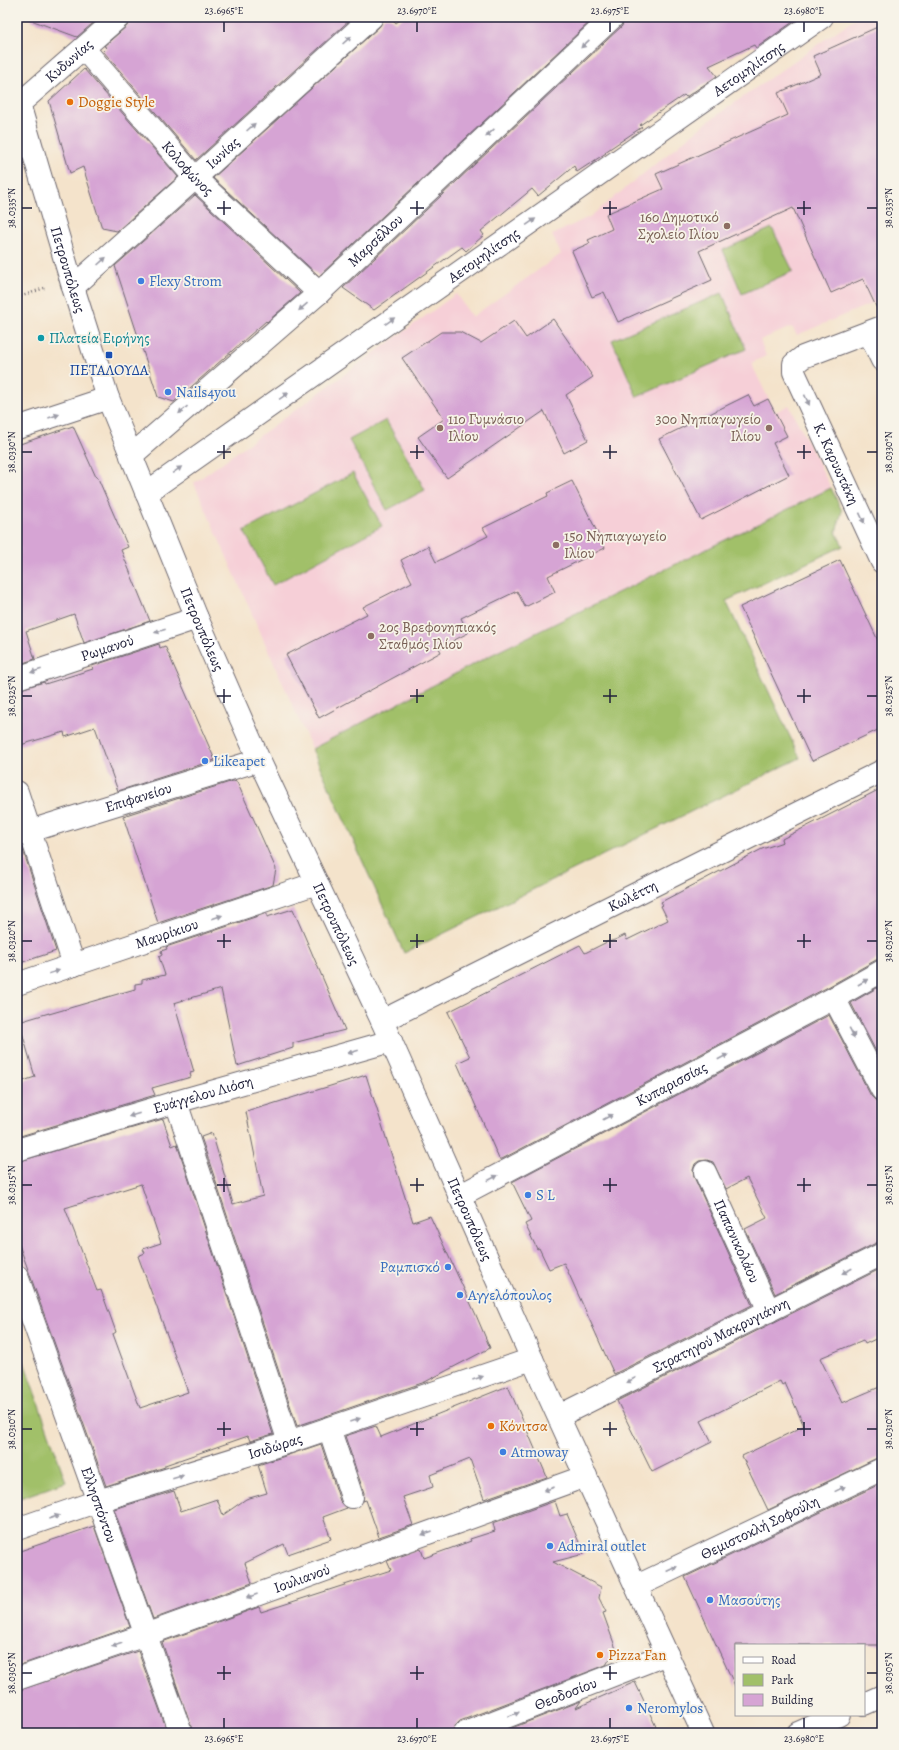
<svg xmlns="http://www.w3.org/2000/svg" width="899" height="1750" font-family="Alegreya,serif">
	<rect width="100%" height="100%" fill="#f7f3e8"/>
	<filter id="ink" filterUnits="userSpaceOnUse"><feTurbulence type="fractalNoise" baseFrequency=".025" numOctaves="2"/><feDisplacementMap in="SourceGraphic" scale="8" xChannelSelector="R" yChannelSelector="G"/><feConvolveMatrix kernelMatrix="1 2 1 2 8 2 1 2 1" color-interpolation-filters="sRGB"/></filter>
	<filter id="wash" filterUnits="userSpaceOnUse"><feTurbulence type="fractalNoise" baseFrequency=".012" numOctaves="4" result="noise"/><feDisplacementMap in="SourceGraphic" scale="16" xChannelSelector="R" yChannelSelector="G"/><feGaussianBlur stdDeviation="0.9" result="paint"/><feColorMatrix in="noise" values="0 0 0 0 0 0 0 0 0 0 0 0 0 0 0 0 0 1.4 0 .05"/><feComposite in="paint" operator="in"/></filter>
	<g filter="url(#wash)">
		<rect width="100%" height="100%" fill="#f4e3cb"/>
		<path fill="#f6cfd7" d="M857,17H882V299L797,335L792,327L760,340L766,356L751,363L775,412L789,405L831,488L491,655L312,749L194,483L456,294L472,317L561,254L552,235L591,216L710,120Z"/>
		<path fill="#a1c069" stroke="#627152" d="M772,228L793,271L742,294L723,250Z
			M722,293L746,349L637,397L612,340Z
			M386,420L425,490L387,510L349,440Z
			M353,473L382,526L273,585L244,531Z
			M831,488L842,511L836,532L843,546L726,601L800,758L404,953L312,749L491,655Z
			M17,1342L66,1482L17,1499Z"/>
		<g id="blocks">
			<path fill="#d6a4d4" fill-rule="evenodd" d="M32,17H100L77,37L31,20Z
				M131,17H353L196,160L103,51L107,47L104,46L127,26Z
				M384,17H390L396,23L404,17H595L319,276L213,178L380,26Z
				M625,17H800L756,48L754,45L709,66L717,76L686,97L684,95L640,125L642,127L605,152L606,153L577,172L574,166L538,196L532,189L481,231L484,235L466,251L462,247L374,310L343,288L622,26Z
				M882,25V315H880L863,279L831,293L793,208L699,251L712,280L618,322L604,292L592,297L572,251L590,243L588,240L612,229L606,214L663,189L656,174L788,115L778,93L821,74L813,56Z
				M84,69L178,177L117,231L102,228L83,167L70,173L49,101Z
				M195,195L300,293L267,322L266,321L174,402L158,397L115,266Z
				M553,319L593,377L566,395L588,440L564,453L544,411L447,478L418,437L444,419L402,358L441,332H460L481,343L514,321L526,338Z
				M748,395L754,406L768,399L787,436L773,443L789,475L701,520L659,439Z
				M73,426L96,477L97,476L128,547L121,550L150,621L84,643L74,614L26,631L35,659L17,665V445Z
				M572,481L605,548L548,576L555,592L525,607L517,591L461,618L468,633L439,648L441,652L319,718L286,655L367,614L363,607L412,582L401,560L428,546L436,562L488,536L483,528L548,496L547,493Z
				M840,560L882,649V728L812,761L740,607Z
				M159,644L160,648L165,646L215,760L118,791L95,727L65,737L64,732L17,746V690L44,682L45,684L93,669L92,666Z
				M233,781L237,782L276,869L273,885L158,923L123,816Z
				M882,788V959L876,960L828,987L502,1159H499L457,1063L470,1057L448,1012L580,945L585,953L607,942L615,940L625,935L627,940L668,920L661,906L663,905L661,902L762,849L783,842L782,839Z
				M17,847H22L56,951L17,964Z
				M293,909L345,1030L293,1043V1048L237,1066L221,989L174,1003L194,1072L190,1073L191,1077L152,1088L155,1095L17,1137V1083L35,1077L19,1022L49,1013V1014L135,989V984L142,983V980L165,975L159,957L162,955L161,951L167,949L166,947L267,913V917Z
				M882,985V1063L851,1003Z
				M829,1015L871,1096L876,1101L882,1102V1242L876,1243L775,1294L745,1229L767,1218L747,1178L726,1189L713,1162L707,1160L699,1161L695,1164L693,1170L694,1177L752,1305L614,1374L564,1263L549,1269L539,1248L537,1249L525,1224L531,1221L512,1182Z
				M366,1075L413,1222L430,1216L476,1315L490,1348L425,1382L297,1426L201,1137L212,1133L233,1204L263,1196L246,1112Z
				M163,1119L172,1146L177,1144L273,1434L250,1441L248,1436L165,1465V1467L106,1486L17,1239V1162ZM141,1184L161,1243L143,1249L145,1253L138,1256L188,1392L140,1408L113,1334L116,1332L101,1290L97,1291L65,1208Z
				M882,1268V1336L865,1344L863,1340L820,1358L842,1403L882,1386V1457L877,1458L768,1510L742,1456L804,1426L785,1383L782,1385L780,1381L701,1421L712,1442L652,1472L617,1401Z
				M508,1386L547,1477L484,1499L470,1459L430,1475L433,1487L403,1497L413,1525L379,1537L366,1500L363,1501L364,1493L345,1436L376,1426L381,1437Z
				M321,1444L340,1501L347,1508L323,1517L331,1539L288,1554L284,1544L245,1563L252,1583L153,1619L114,1509L174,1491L181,1511L217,1499L223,1515L246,1499L267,1493L258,1465Z
				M882,1483V1645H736V1688L685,1577Z
				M555,1501L560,1516L567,1514L584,1554L553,1562L601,1587L599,1598L606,1612L603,1613L616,1649L606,1665L460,1721L455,1726L453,1733H193L162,1642L259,1607L261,1612L391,1570L387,1561L421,1549L424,1558L471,1541L470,1539L495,1531L493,1523Z
				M94,1526L130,1627L17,1666V1552Z
				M138,1651L168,1733H17V1691Z
				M635,1682L659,1733H499L581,1701L576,1708Z"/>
		</g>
	</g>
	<g filter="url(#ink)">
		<use href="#blocks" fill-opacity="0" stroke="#6c666d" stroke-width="1"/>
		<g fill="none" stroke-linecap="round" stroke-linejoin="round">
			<g stroke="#6c666d" stroke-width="24">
				<g id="minor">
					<path id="s1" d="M84,49L195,178L319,293"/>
					<path id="s2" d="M19,104L119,17"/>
					<path d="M17,148L30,142"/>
					<path id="s3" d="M73,287L195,178L372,17"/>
					<path id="s4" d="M882,327L803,357L794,364V372L882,562"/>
					<path d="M869,333L882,360"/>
					<path d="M17,428L108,398"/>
					<path id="s5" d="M131,456L319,293L613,17"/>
					<path id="s6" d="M146,493L822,17"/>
					<path id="s7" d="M17,678L197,618"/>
					<path d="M17,792L74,965"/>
					<path id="s8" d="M17,835L259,760"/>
					<path id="s9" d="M17,984L317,883"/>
					<path d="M834,998L882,1090"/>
					<path id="s10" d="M382,1021L882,771"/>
					<path d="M176,1102L289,1442"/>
					<path id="s11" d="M17,1150L176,1102L391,1041"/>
					<path id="s12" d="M705,1172L769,1311"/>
					<path id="s13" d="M459,1196L834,998L882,971"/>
					<path id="s14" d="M17,1276L181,1733"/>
					<path id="s15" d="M559,1416L882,1254"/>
					<path d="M329,1428L352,1497"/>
					<path id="s16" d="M17,1529L98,1501L289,1442L532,1359"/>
					<path id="s17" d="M637,1586L882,1469"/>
					<path id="s18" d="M17,1679L145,1635L586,1476"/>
					<path d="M864,1704L882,1696"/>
					<path id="s19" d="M465,1733L667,1654"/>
					<path d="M798,1733L839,1715"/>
				</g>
			</g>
			<g stroke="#6c666d" stroke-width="24">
				<g id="major">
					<path id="s20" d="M17,97L73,287L108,398L197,618L259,760L382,1021L532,1359L703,1733"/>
				</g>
			</g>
			<path stroke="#6c666d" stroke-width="2.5" stroke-dasharray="1 3" stroke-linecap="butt" d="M17,298L47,287"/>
			<use href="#minor" stroke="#fff" stroke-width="22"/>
			<use href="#major" stroke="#fff" stroke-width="22"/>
		</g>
		<defs><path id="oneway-solid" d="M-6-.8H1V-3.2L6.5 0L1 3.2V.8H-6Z"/></defs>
		<g fill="#9c9ca7">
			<use href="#oneway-solid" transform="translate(347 40) rotate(-42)"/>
			<use href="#oneway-solid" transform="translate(585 44) rotate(137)"/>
			<use href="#oneway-solid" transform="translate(251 127) rotate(-42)"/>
			<use href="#oneway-solid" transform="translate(490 133) rotate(137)"/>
			<use href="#oneway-solid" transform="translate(531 222) rotate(-35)"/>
			<use href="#oneway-solid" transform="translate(102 261) rotate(-42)"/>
			<use href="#oneway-solid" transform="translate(303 307) rotate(139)"/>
			<use href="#oneway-solid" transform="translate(390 321) rotate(-35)"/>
			<use href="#oneway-solid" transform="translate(284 396) rotate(-35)"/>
			<use href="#oneway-solid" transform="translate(807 400) rotate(65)"/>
			<use href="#oneway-solid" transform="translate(183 410) rotate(139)"/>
			<use href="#oneway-solid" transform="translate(54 416) rotate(-19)"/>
			<use href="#oneway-solid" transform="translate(177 470) rotate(-35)"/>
			<use href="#oneway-solid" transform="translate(862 518) rotate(65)"/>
			<use href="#oneway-solid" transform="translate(160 631) rotate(162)"/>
			<use href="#oneway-solid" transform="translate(36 671) rotate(162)"/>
			<use href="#oneway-solid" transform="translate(217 917) rotate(-19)"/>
			<use href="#oneway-solid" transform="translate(54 972) rotate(-18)"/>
			<use href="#oneway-solid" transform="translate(863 982) rotate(-30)"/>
			<use href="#oneway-solid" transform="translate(852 1033) rotate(63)"/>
			<use href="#oneway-solid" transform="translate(353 1052) rotate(164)"/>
			<use href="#oneway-solid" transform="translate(723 1057) rotate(-28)"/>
			<use href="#oneway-solid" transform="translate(134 1115) rotate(163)"/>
			<use href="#oneway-solid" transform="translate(608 1117) rotate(-28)"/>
			<use href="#oneway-solid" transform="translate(493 1178) rotate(-28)"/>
			<use href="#oneway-solid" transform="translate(847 1271) rotate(153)"/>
			<use href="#oneway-solid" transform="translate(478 1378) rotate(-19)"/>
			<use href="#oneway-solid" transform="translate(631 1380) rotate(153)"/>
			<use href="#oneway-solid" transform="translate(355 1420) rotate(-19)"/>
			<use href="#oneway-solid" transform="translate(178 1477) rotate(-17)"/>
			<use href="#oneway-solid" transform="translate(549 1489) rotate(160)"/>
			<use href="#oneway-solid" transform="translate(840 1489) rotate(-26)"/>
			<use href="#oneway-solid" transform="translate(54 1517) rotate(-19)"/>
			<use href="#oneway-solid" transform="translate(427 1533) rotate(160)"/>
			<use href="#oneway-solid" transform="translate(672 1569) rotate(-25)"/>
			<use href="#oneway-solid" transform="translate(252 1596) rotate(160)"/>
			<use href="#oneway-solid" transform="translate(117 1645) rotate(161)"/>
			<use href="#oneway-solid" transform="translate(514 1714) rotate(-21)"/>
		</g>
	</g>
	<path fill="none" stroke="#22223b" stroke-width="1.5" d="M224,22V32M417,22V32M610,22V32M804,22V32M224,201V215M417,201V215M610,201V215M804,201V215M22,208H32M217,208H231M410,208H424M603,208H617M797,208H811M867,208H877M224,445V459M417,445V459M610,445V459M804,445V459M22,452H32M217,452H231M410,452H424M603,452H617M797,452H811M867,452H877M224,689V703M417,689V703M610,689V703M804,689V703M22,696H32M217,696H231M410,696H424M603,696H617M797,696H811M867,696H877M224,934V948M417,934V948M610,934V948M804,934V948M22,941H32M217,941H231M410,941H424M603,941H617M797,941H811M867,941H877M224,1178V1192M417,1178V1192M610,1178V1192M804,1178V1192M22,1185H32M217,1185H231M410,1185H424M603,1185H617M797,1185H811M867,1185H877M224,1422V1436M417,1422V1436M610,1422V1436M804,1422V1436M22,1429H32M217,1429H231M410,1429H424M603,1429H617M797,1429H811M867,1429H877M224,1666V1680M417,1666V1680M610,1666V1680M22,1673H32M217,1673H231M410,1673H424M603,1673H617M867,1673H877M224,1718V1728M417,1718V1728M610,1718V1728M804,1718V1728"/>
	<g fill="#e8710a" stroke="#f7f3e8" stroke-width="1.5">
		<circle cx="70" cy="102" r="4"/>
		<circle cx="491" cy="1426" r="4"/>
		<circle cx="600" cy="1655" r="4"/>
	</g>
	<g fill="#8d6e63" stroke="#f7f3e8" stroke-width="1.5">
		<circle cx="727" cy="226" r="4"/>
		<circle cx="440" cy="428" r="4"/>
		<circle cx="769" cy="428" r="4"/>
		<circle cx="556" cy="545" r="4"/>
		<circle cx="371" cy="636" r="4"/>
	</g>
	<g fill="#3f7fe0" stroke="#f7f3e8" stroke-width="1.5">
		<circle cx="141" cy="281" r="4"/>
		<circle cx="168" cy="392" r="4"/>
		<circle cx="205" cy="761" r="4"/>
		<circle cx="528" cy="1195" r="4"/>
		<circle cx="448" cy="1267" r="4"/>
		<circle cx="460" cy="1295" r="4"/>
		<circle cx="503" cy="1452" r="4"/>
		<circle cx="550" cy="1546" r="4"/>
		<circle cx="710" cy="1600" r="4"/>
		<circle cx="629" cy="1708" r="4"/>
	</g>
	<circle fill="#0f9aa8" stroke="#f7f3e8" stroke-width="1.5" cx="41" cy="338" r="4"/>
	<rect fill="#1a4fb4" stroke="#f7f3e8" stroke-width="1.5" x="105" y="351" width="8" height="8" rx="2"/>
	<g text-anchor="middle" stroke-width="3.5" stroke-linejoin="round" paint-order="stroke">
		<g font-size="15" fill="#22223b" stroke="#f7f3e8">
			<text dy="5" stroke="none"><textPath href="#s2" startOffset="66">Κυδωνίας</textPath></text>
			<text dy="5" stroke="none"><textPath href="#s6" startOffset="737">Αετομηλίτσης</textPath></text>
			<text dy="5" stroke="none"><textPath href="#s3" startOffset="201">Ιωνίας</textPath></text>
			<text dy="5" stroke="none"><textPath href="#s1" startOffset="158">Κολοφώνος</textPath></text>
			<text dy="5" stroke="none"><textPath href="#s5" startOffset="326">Μαρσέλλου</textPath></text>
			<text dy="5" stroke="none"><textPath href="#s6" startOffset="413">Αετομηλίτσης</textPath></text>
			<text dy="5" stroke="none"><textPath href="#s20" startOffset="180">Πετρουπόλεως</textPath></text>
			<text dy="5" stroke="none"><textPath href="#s4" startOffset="205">Κ. Καρυωτάκη</textPath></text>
			<text dy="5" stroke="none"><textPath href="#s20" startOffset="564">Πετρουπόλεως</textPath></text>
			<text dy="5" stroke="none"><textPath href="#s7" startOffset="95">Ρωμανού</textPath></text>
			<text dy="5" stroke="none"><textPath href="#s8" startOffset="127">Επιφανείου</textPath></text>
			<text dy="5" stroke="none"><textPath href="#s10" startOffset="280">Κωλέττη</textPath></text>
			<text dy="5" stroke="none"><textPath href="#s20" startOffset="888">Πετρουπόλεως</textPath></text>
			<text dy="5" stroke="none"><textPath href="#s9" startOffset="158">Μαυρίκιου</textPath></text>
			<text dy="5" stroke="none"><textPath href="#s13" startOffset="240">Κυπαρισσίας</textPath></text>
			<text dy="5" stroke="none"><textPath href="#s11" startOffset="194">Ευάγγελου Λιόση</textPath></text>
			<text dy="5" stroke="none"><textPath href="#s20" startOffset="1212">Πετρουπόλεως</textPath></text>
			<text dy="5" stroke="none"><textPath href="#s12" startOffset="76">Παπανικολάου</textPath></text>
			<text dy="5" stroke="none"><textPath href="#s15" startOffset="181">Στρατηγού Μακρυγιάννη</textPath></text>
			<text dy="5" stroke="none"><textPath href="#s16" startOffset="271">Ισιδώρας</textPath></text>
			<text dy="5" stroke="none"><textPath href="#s14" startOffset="243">Ελλησπόντου</textPath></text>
			<text dy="5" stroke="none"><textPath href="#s17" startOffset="136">Θεμιστοκλή Σοφούλη</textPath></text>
			<text dy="5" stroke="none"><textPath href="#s18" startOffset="302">Ιουλιανού</textPath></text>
			<text dy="5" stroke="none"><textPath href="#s19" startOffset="108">Θεοδοσίου</textPath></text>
		</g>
		<g font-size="15" fill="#c56008" stroke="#f7f3e8" text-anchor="start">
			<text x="78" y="107">Doggie Style</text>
			<text x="499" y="1431">Κόνιτσα</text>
			<text x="608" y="1660">Pizza Fan</text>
		</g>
		<g font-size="15" fill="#785e54" stroke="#f7f3e8" text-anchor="start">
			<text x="719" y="222" text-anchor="end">16ο Δημοτικό<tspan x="719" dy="17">Σχολείο Ιλίου</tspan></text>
			<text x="448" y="424">11ο Γυμνάσιο<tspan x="448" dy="17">Ιλίου</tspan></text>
			<text x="761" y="424" text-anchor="end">30ο Νηπιαγωγείο<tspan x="761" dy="17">Ιλίου</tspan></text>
			<text x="564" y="541">15ο Νηπιαγωγείο<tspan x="564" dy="17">Ιλίου</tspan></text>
			<text x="379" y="632">2ος Βρεφονηπιακός<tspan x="379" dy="17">Σταθμός Ιλίου</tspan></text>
		</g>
		<g font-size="15" fill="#366cbe" stroke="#f7f3e8" text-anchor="start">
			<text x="149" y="286">Flexy Strom</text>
			<text x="176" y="397">Nails4you</text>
			<text x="213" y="766">Likeapet</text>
			<text x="536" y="1200">S L</text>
			<text x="440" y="1272" text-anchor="end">Ραμπισκό</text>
			<text x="468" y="1300">Αγγελόπουλος</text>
			<text x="511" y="1457">Atmoway</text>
			<text x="558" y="1551">Admiral outlet</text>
			<text x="718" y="1605">Μασούτης</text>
			<text x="637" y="1713">Neromylos</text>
		</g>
		<g font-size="15" fill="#0d838f" stroke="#f7f3e8" text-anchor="start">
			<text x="49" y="343">Πλατεία Ειρήνης</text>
		</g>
		<g font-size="15" fill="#164399" stroke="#f7f3e8">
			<text x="109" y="375">ΠΕΤΑΛΟΥΔΑ</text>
		</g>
	</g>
	<rect width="899" height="1750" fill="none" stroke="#f7f3e8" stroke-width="44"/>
	<rect x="735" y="1644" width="130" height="72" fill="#f7f3e8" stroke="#a29fa3"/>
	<rect x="743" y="1657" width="20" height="6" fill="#ffffff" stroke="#a29fa3"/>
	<text x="771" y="1664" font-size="12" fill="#22223b">Road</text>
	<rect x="743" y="1674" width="20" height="12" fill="#a1c069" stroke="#a29fa3"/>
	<text x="771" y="1684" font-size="12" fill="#22223b">Park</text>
	<rect x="743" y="1694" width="20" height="12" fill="#d6a4d4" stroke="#a29fa3"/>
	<text x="771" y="1704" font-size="12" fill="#22223b">Building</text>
	<rect x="22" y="22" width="855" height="1706" fill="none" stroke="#22223b" stroke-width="1.5"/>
	<g font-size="10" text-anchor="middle" fill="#22223b">
		<text x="224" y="14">23.6965°E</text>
		<text x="417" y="14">23.6970°E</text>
		<text x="610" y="14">23.6975°E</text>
		<text x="804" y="14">23.6980°E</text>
		<text transform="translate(11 208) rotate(-90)" y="4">38.0335°N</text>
		<text transform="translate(888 208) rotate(-90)" y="4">38.0335°N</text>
		<text transform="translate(11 452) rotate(-90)" y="4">38.0330°N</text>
		<text transform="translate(888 452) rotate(-90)" y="4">38.0330°N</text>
		<text transform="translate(11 696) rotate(-90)" y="4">38.0325°N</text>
		<text transform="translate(888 696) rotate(-90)" y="4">38.0325°N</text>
		<text transform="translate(11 941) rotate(-90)" y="4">38.0320°N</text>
		<text transform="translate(888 941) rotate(-90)" y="4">38.0320°N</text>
		<text transform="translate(11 1185) rotate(-90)" y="4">38.0315°N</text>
		<text transform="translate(888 1185) rotate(-90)" y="4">38.0315°N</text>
		<text transform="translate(11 1429) rotate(-90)" y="4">38.0310°N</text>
		<text transform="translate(888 1429) rotate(-90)" y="4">38.0310°N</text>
		<text transform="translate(11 1673) rotate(-90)" y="4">38.0305°N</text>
		<text transform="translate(888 1673) rotate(-90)" y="4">38.0305°N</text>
		<text x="224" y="1742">23.6965°E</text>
		<text x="417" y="1742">23.6970°E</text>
		<text x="610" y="1742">23.6975°E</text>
		<text x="804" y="1742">23.6980°E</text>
	</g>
</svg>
